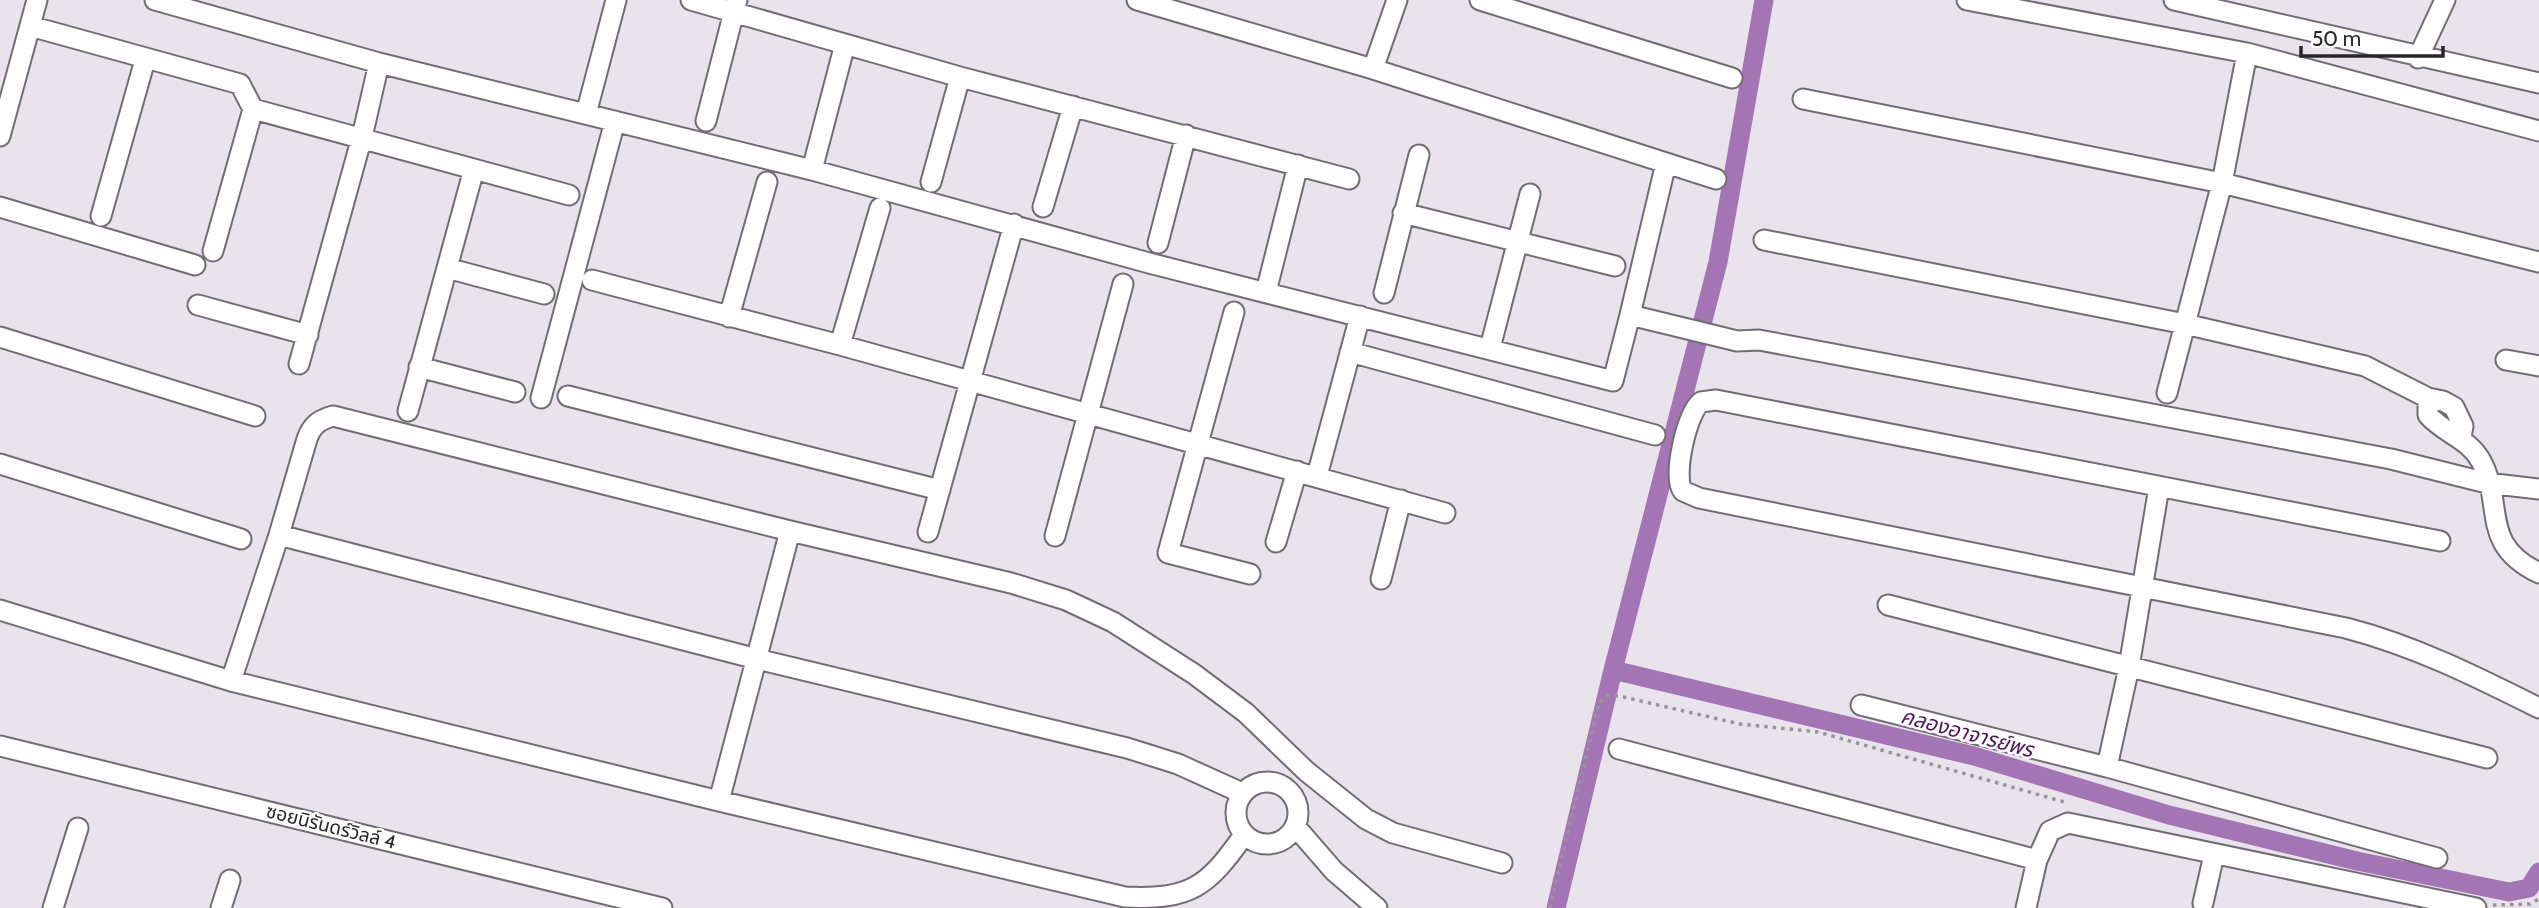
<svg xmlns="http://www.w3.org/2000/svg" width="2539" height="908" font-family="Cabin,'Noto Sans Thai',sans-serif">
	<rect width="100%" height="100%" fill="#e9e4eb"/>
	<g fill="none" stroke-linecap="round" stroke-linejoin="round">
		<path stroke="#a475b4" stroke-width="19" d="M1613,670L1718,262L1764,0
			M1556,908L1613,670L1974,756L2169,815L2357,861L2509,892L2529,888L2539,872"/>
		<g stroke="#716d73" stroke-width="23">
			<path id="minor" d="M155,0L379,63L812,170L1149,263L1613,381L1630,315L1737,341L1759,340L2391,459L2487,483L2539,489
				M691,0L960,77L1349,179
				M1137,0L1373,69L1716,179
				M1480,0L1732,78
				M1967,0L2247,53L2539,131
				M2174,0L2539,83
				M30,26L240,84L253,109L569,195
				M2418,58L2445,0
				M1373,69L1397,0
				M1803,99L2222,183L2539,262
				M586,114L616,0
				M706,121L737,0
				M0,136L37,0
				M812,170L845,44
				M931,182L960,77
				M0,207L195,265
				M1043,207L1073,106
				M1403,213L1615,266
				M101,216L145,60
				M1764,240L2185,324L2365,366L2428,398L2443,401L2454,407L2463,426L2461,437
				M1158,243L1186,135
				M213,251L253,109
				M447,268L544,294
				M592,280L840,345L1445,513
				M1266,292L1298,165
				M1384,293L1419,155
				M198,305L308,335
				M1234,312L1168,553L1250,574
				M1630,315L1666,163
				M729,317L767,182
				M0,337L255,416
				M840,345L880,208
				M1490,348L1530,194
				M1350,352L1655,435
				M2506,360L2539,366
				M299,364L362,137L379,63
				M419,367L515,392
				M2167,393L2222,183L2247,53
				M568,396L940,490
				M541,398L615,121
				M2428,398V415C2445,434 2468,438 2481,461C2505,506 2479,544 2539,573
				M408,411L474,169
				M0,464L241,539
				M1317,476L1360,316
				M928,532L1014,224
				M279,535L757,659L1127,748L1178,764L1242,793
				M1055,536L1123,284
				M2440,541L1716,400L1701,402C1687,412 1672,477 1683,491L1699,498L2346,628C2415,646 2475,676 2539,708
				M1276,542L1297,471
				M1381,579L1401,500
				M1888,605L2487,758
				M0,610L231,681L719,801L1125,897C1191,900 1207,887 1244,835
				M231,681L279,535L307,439C312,425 319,420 333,416L790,531L1011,583L1066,600L1113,622L1194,674L1246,713L1306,771L1366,819L1393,833L1502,863
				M1861,705L2107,767L2437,858
				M0,746L662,908
				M1619,749L2037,860
				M2107,767L2129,667L2159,487
				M1236 813a31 31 0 1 1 62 0a31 31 0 1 1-62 0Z
				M719,801L790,531
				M1293,830L1301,833L1334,871L1377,908
				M2203,903L2214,855
				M53,908L78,828
				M221,908L230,880
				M2026,908L2037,860L2050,831L2068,823L2476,908"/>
		</g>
		<path stroke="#989499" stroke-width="3.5" stroke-dasharray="3.5 5" stroke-linecap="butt" d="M2493,905L2530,904L2539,899
			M1550,908L1599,702L1606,696H1619L1740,724L1818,732L2068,803"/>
		<use href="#minor" stroke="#fff" stroke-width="19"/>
	</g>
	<g text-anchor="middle" stroke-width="5" stroke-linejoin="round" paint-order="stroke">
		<g font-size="19" fill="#282628" stroke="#fff">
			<text transform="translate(331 826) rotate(14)" y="7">ซอยนิรันดร์วิลล์ 4</text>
		</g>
		<g font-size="21" font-style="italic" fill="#501462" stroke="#fff">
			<text transform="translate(1967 733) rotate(15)" y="7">คลองอาจารย์พร</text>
		</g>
	</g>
	<path d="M2301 46v10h142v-10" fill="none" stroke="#282628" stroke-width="3.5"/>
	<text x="2312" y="46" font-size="21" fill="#282628" stroke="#ffffff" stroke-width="5" paint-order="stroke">50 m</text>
</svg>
